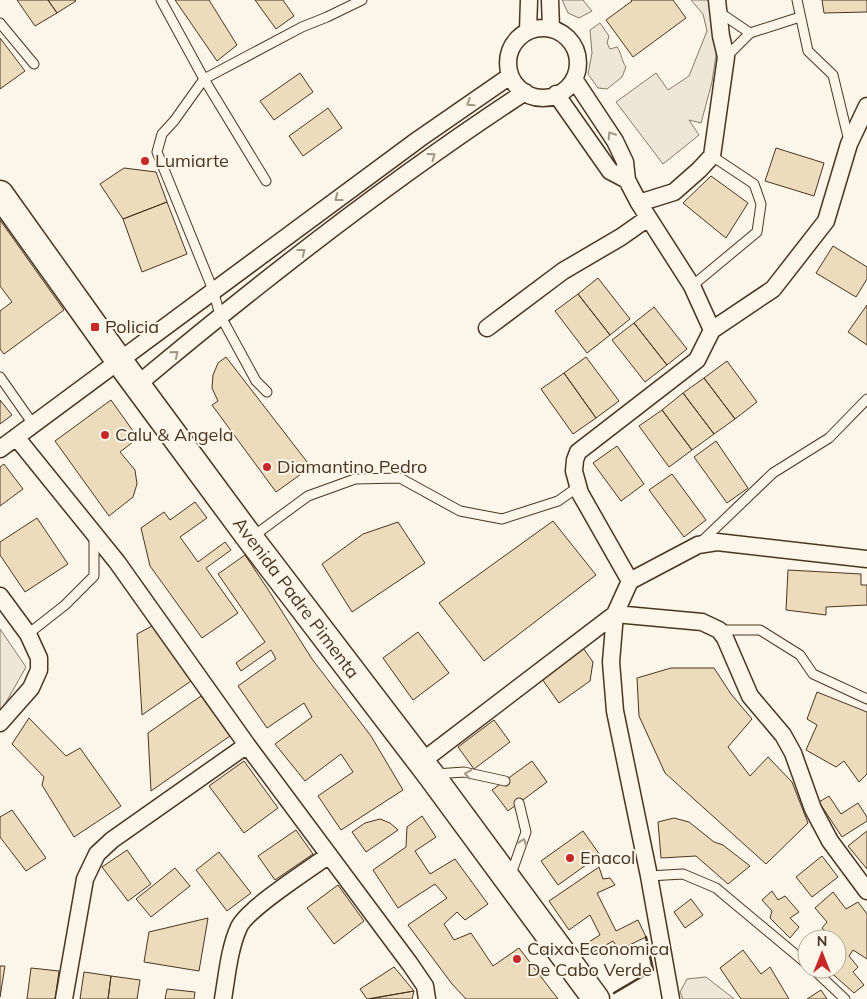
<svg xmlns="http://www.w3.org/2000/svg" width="867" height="999" font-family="Mulish,sans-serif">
	<rect width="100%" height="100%" fill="#fbf6e9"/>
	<path fill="#ede6d9" stroke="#887966" d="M562,0H583L592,11L579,18L568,13Z
		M691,0H711L718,42L712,82L701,123L689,120L699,135L663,164L616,102L656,73L668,90L689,76L707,31L703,14Z
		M600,23L609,36L607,43L610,49L617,47C622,54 621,60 626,67L622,77L607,89L598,88L588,74L592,53L590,30Z
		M0,629L26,667L0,713Z
		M706,977L733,998L734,999H683L680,992L687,979Z"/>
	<path fill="#ecdcbc" stroke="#4a3520" d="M17,0H48L57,13L35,26Z
		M48,0H75L76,1L57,13Z
		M175,0H209L237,45L217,61Z
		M255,0H283L294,16L276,29Z
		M631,0H673L686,18L633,57L606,20L632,1Z
		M822,0H867V12L824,13Z
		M0,38L25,71L0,89Z
		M300,73L313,92L274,120L260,101Z
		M328,108L342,128L303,156L289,136Z
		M776,148L824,163L814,196L765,181Z
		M124,168L156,172L167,202L123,219L100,184Z
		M711,176L748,203L726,238L683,203Z
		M167,202L187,254L142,272L123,219Z
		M0,220L64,310L4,354L0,349V311L12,302L0,286Z
		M833,246L867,267V279L856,297L816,273Z
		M598,278L630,319L610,335L578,294Z
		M578,294L610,335L587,353L555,311Z
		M867,305V345L848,332Z
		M654,307L687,349L667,365L634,323Z
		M634,323L667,365L645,382L612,340Z
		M226,357L311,467L276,492L212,405L218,401L212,388L213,375L218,363Z
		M586,357L619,401L596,418L564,373Z
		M727,361L757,402L735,419L704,378Z
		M564,373L596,418L573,434L541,389Z
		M704,378L735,419L714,434L683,393Z
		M683,393L714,434L692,450L662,410Z
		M0,400L12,415L0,424Z
		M111,400L138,438L120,452L135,470L137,484L133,497L109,516L55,441Z
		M662,410L692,450L669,467L639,426Z
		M716,441L748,488L727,503L694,457Z
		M617,446L644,484L621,501L593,463Z
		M4,464L23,489L0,506V467Z
		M672,474L706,520L684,537L649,490Z
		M195,502L207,518L180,537L198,562L225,542L231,550L206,568L238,613L202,638L150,566L141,528L164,512L170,520Z
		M37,518L68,564L25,592L0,555V542Z
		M553,521L596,575L484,661L439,603Z
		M398,522L425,563L352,612L322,564L363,534Z
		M245,555L269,591L312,659L371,736L403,790L341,830L318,796L353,772L341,754L305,781L275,744L312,717L304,703L267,728L238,686L276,659L271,650L241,671L236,663L265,642L218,574Z
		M788,570L861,574V585H867V605L826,607V615L786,610Z
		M152,626L191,681L142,715L137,634Z
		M418,632L449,673L413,700L383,658Z
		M583,648L593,662L590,681L559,703L542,679Z
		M671,668H714L731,694L752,719L728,747L750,776L768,757L792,782L808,823L766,864L665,773L639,716L637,678Z
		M817,692L867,712V774L859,782L844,761L836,767L806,750L817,725L807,719Z
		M201,696L230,736L151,791L148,733Z
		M29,718L66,756L80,748L121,806L74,837L42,785L44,777L12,744Z
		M494,720L510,742L474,769L458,747Z
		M244,761L278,808L244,833L209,786Z
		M532,761L547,782L508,811L492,790Z
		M829,796L841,814L858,803L867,817V821L842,837L819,802Z
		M12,810L46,858L26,871L0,837V817Z
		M422,816L436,837L415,851L430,874L455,859L488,904L465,920L457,912L444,924L454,940L471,933L493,966L519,948L558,999H466L452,984L408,925L447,898L435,884L398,908L373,870L406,847L407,827Z
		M674,818L689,822L714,842L723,845L750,866L728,884L696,856L661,858L658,822Z
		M380,819L390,823L398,830L366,852L352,832L365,823Z
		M296,830L313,854L275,880L258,856Z
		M583,831L600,855L558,885L541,861Z
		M867,831V869L848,846Z
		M127,850L151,884L128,901L102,867Z
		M219,852L251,893L227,911L196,870Z
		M822,856L838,877L812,897L796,877Z
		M599,867L603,879L610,878L615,885L597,893L616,931L638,920L646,937L619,950L613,941L590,954L584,945L600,935L590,915L569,930L549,901Z
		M175,868L190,886L151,917L136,899Z
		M338,885L364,921L334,944L307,908Z
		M772,891L778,900L785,896L799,912L790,918L799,927L790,938L770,918L772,911L762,900Z
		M833,892L846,909L858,902L867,914V959L853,950L849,956L858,967L853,972L864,985L854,993L827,969H837V939H828L830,937L822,928L827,922L815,908Z
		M691,899L703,915L685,928L674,912Z
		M208,918L199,971L144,962L149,932Z
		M743,950L761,974L770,967L789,999H741L720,968Z
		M0,966H5L0,997Z
		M394,967L414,991L367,999L360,989Z
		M31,968L59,971L55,999H27Z
		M84,972L111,976L108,999H80Z
		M111,976L140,980L137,999H108Z
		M167,989L195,992L194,999H165Z
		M821,990L827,999H807Z
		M414,991L412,999H370Z"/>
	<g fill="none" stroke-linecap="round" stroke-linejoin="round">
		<g stroke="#4a3520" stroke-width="11">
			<path id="service" d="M161,0L204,79L174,121L162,134L157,152L213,290L220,315L256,381L267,392
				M797,0L808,51L833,75L849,141
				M719,12L750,33
				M0,23L34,64
				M726,57L750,33L800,17
				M266,181L204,79L302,27L327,17L362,0
				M692,286L757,232L761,204L754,184L712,156
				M0,377L33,424
				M252,537L308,496L355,479L400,478L460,511L502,519L558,501L578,487
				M700,543L773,473L829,438L867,399
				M719,630H760L800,655L813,674L867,699
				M28,634L65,605L94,576V535
				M436,774L464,772L505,781
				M649,876L683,874L716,888L807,964
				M510,877L526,832L519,803
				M813,969L845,999"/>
		</g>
		<g stroke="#4a3520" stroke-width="19">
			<path id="minor" d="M550,0L551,28
				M508 63a35 35 0 1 1 70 0a35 35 0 1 1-70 0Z
				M528,31L529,0
				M574,79L615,141L625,162L627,180L639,203L674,192L699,170L712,156L726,57L721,36L717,0
				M556,94L610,171L627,180
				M487,328L563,271L621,237L648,218
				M712,330L773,289L826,221L849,144L867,106
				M137,385C261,281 389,181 525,92
				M16,437L117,562L247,745L410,964L425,986L427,999
				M0,449L419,139L510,76
				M630,581L580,493L574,471L575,460L578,452L697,360L712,330L692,286L639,203
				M0,596L28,634L39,658V670L31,688L0,723
				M421,762L615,614L702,622L719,630L725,638L750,696L783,735L793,753L813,809L830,841L867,891
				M64,999L85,879L97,854L112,840L247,745
				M223,999C227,976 229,949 239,927C248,908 310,869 329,855
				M671,999L649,876L615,711L611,662L615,614L630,581L698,545L717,542L867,559"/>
		</g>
		<g stroke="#4a3520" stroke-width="29">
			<path id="primary" d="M0,194L120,362L250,538L431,775L596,999"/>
		</g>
		<use href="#service" stroke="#fbf6e9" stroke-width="9"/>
		<use href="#minor" stroke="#fbf6e9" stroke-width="16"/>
		<use href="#primary" stroke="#fbf6e9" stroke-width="26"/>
		<path stroke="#4a3520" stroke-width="2.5" d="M614,993L653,970L646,937"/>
	</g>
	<defs><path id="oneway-chevron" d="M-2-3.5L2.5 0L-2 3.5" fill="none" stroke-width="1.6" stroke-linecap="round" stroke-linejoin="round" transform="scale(1.25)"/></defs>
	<g stroke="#a29684">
		<use href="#oneway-chevron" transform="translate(470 103) rotate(147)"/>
		<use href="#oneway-chevron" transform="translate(611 135) rotate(-123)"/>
		<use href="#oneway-chevron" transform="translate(432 156) rotate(-36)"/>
		<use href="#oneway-chevron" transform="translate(338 198) rotate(143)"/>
		<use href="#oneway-chevron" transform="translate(302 252) rotate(-38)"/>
		<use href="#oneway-chevron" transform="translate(175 354) rotate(-40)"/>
		<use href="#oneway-chevron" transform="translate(468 774) rotate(-171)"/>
		<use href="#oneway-chevron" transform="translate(523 842) rotate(-70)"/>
	</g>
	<g fill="#c62828" stroke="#fbf6e9" stroke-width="2">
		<circle cx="145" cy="161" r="5"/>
		<rect x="90" y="322" width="10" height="10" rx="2.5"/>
		<circle cx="105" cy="435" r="5"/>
		<circle cx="267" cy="467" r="5"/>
		<circle cx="570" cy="858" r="5"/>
		<circle cx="517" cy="959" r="5"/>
	</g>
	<g text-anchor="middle" stroke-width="4" stroke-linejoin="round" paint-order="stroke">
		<g font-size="18" fill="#4a3520" stroke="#fbf6e9" text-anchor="start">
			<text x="155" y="167">Lumiarte</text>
			<text x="105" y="333">Policia</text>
			<text x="115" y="441">Calu &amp; Angela</text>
			<text x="277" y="473">Diamantino Pedro</text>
			<text x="580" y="864">Enacol</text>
			<text x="527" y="955">Caixa Economica<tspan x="527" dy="21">De Cabo Verde</tspan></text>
		</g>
		<g font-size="18" fill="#4a3520" stroke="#fbf6e9">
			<text transform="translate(296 598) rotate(53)" y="6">Avenida Padre Pimenta</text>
		</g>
	</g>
	<g transform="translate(822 954)"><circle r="24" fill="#fbf6e9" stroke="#b4a999"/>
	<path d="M0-4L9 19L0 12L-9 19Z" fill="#c62828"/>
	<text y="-8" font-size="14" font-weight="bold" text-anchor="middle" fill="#4a3520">N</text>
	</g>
</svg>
